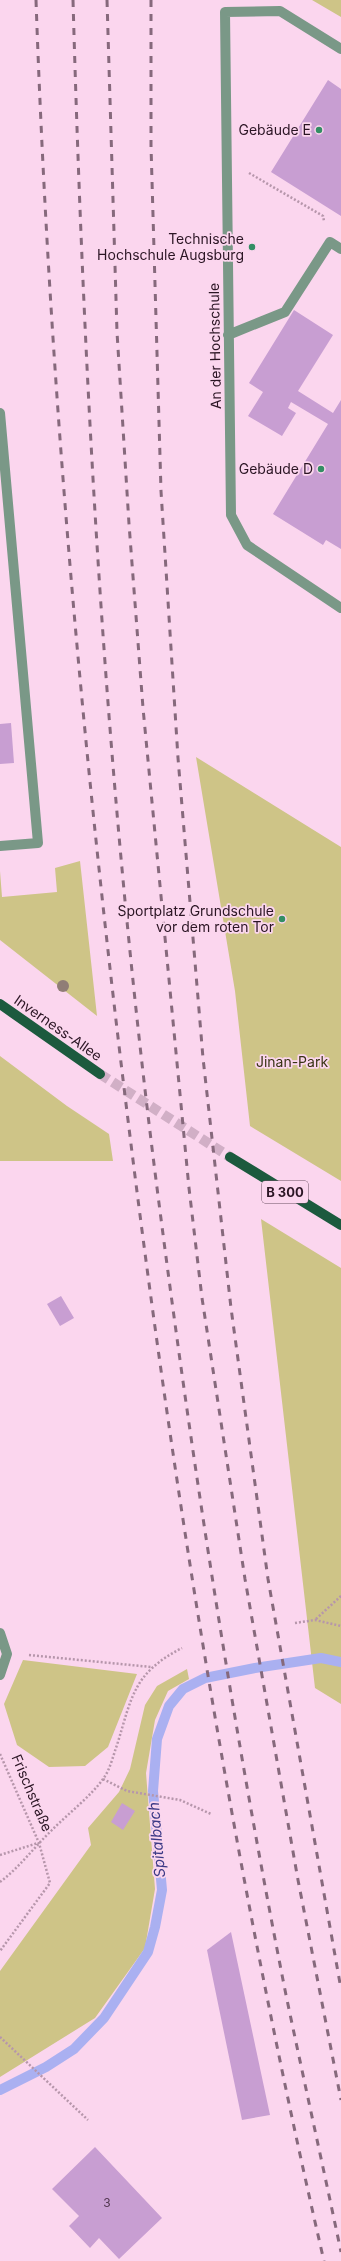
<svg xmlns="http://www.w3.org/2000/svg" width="341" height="2261" font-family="Inter,sans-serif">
	<rect width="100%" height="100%" fill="#fbd6ee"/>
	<path fill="#cec487" d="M312,0H341V17Z
		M196,757L341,847V1181L250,1126L235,991Z
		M80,861L97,1016L0,940V871L2,897L57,892L55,868Z
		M0,1056L67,1106L109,1134L113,1161H0Z
		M261,1219L341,1268V1704L315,1688Z
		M23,1660L137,1674L108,1747L85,1766L49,1767L17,1745L4,1704Z
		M187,1669L189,1679L168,1691L155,1720L146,1773L155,1889L145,1948L95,2018L0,2077V1971L91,1845L88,1828L119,1792L130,1769L145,1705L157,1686Z"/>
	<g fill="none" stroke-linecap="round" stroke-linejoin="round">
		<path stroke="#aab0f1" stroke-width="10" d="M0,2090L46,2067L74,2049L104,2018L148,1952L155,1927L162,1890L153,1791L157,1739L169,1706L183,1689L205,1678L255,1668L321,1658L341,1662"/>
	</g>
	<path fill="#c89ed2" d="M328,80L341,89V216L271,172Z
		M294,310L333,335L298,391L333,413L341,400V549L326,540L323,545L273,514L328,424L291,402L288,408L296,413L282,436L248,416L263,392L249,383Z
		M11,723L14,763L0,764V724Z
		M61,1296L74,1318L60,1326L47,1304Z
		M122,1803L135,1811L123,1830L111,1822Z
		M231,1932L270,2115L242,2120L207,1950Z
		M95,2147L162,2218L119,2259L99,2238L90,2248L69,2226L79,2216L52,2189Z"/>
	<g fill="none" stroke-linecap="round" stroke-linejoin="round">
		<path stroke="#d1afc6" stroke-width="10" stroke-dasharray="10 5" stroke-linecap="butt" d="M100,1074L230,1157"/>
		<path stroke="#b696ab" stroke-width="2.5" stroke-dasharray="2 2" stroke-linecap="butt" d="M249,173L323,216L324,221
			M316,1619L341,1596
			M295,1623L315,1620L341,1626
			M29,1655L151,1667
			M0,1754L39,1843L50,1883L0,1951
			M103,1779L127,1791L180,1800L211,1814
			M0,1855L38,1843
			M0,1882C20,1867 35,1846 54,1828C68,1814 92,1795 103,1779C110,1770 113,1756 117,1745C132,1697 133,1673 182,1648
			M0,2037L88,2120"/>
		<path stroke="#7a9887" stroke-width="10" d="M341,49L280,11L225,12L231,515L247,545L341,608
			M228,335L285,312L330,242L341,249"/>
		<path stroke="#7a9887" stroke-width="10" d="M0,413L38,843L0,846
			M0,1633L7,1654L0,1675"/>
		<path stroke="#1c5a3e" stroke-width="10" d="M0,1004L100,1074
			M230,1157L341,1225"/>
		<path stroke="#86697c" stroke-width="3" stroke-dasharray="7 7" stroke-linecap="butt" d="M36,0C49,374 82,748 128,1120C175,1502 237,1886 324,2261
			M73,0C84,391 106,784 155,1172C190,1448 232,1723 286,1995C304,2081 323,2166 341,2252
			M107,0L117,332L129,524L143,708L189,1188L202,1298L245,1579L298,1880L341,2100
			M151,0V146L161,491L178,758L203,1058L231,1308L268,1579L341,1989"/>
	</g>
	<circle fill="#907d76" cx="63" cy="986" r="6"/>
	<g fill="#338e64" stroke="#fbd6ee" stroke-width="1.5">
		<circle cx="319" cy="130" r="4"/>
		<circle cx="252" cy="247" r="4"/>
		<circle cx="321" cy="469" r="4"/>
		<circle cx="282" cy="919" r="4"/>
	</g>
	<g text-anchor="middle" stroke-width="3.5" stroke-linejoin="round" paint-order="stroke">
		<g font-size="12" fill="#523750">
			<text x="107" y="2207">3</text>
		</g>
		<rect fill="#fbd6ee" stroke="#694f61" stroke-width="1" x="262" y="1181" width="46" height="22" rx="3"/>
		<g font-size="13" font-weight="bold" fill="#2b1524">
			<text x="285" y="1197">B 300</text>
		</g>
		<g font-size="14" fill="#2b1524" stroke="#fbd6ee" text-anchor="end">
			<text x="311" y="135">Gebäude E</text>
			<text x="244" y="244">Technische<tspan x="244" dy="16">Hochschule Augsburg</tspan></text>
			<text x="313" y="474">Gebäude D</text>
			<text x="274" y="916">Sportplatz Grundschule<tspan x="274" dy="16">vor dem roten Tor</tspan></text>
		</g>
		<g font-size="14" fill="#2b1524" stroke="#fbd6ee">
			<text transform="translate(215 346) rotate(-91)" y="5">An der Hochschule</text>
			<text transform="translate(58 1028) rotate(35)" y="5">Inverness-Allee</text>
			<text transform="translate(32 1793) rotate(67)" y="5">Frischstraße</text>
		</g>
		<g font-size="14" fill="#393414" stroke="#fbd6ee">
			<text x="292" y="1067">Jinan-Park</text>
		</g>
		<g font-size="15" font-style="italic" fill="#3c3a86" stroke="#fbd6ee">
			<text transform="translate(157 1840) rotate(-95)" y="5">Spitalbach</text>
		</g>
	</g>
</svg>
